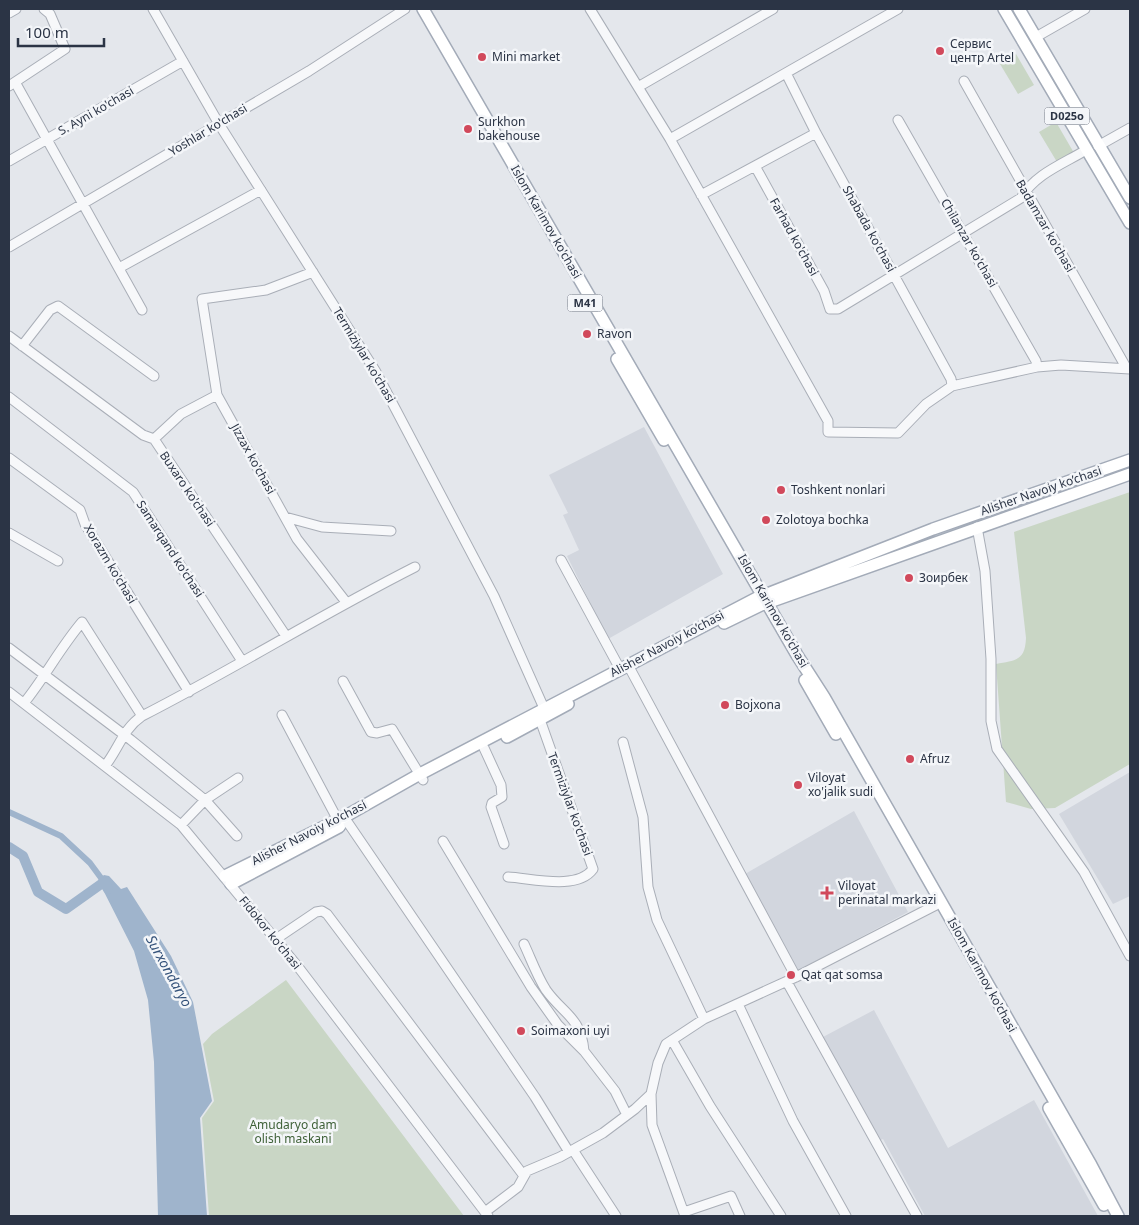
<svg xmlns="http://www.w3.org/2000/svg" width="1139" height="1225" font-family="'Noto Sans',sans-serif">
	<rect width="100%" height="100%" fill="#e4e7ec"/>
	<path fill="#d2d6de" d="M644,427L723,574L608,639L567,556L579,550L563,515L568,513L549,475Z
		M1130,772V896L1113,904L1059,814Z
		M854,811L908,912L797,971L745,874Z
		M874,1010L948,1148L1034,1100L1098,1216H925L883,1139L878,1141L823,1037Z"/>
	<path fill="#c9d6c5" d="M1016,54L1034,85L1018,94L1000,64Z
		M1056,122L1074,153L1057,162L1039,132Z
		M1130,492V764L1055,808L1031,809L1006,802L996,664C1016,660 1025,661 1026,638L1014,532Z
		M286,980L464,1216H209L202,1118L214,1101L203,1044L212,1034Z"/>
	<path fill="#9fb4cc" d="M104,875L109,876L121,889L127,887L171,956L193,1002L212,1101L200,1118L207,1216H158L154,1062L148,1000L134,951L98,880Z"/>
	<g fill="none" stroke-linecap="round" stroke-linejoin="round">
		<path stroke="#9fb4cc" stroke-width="6" d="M9,812L61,836L90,863L104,882"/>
		<path stroke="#9fb4cc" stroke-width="10" d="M9,847L23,856L38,892L66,909L104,882L108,889"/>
		<g stroke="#a9aeb7" stroke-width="11">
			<path id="minor" d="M153,9L219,124L376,372L494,596L547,715
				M590,9L670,139L828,421V432L898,433L926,404L952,386L1037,367L1061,365L1130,369
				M9,13L16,9
				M1036,37L1085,9
				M786,73L816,133L951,379L952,386
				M964,81L1127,369
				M15,82L142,310
				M9,86L65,49L50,14L44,9
				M638,87L773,9
				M898,120L1036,361L1037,367
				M670,139L898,9
				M1098,146L1130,128
				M9,161L183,61
				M755,166L824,291L830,309H838L1021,198C1035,174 1063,164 1086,150
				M701,195L816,133
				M9,247L309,71L405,9
				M119,268L261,190
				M313,272L266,290L202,299L217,395L297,539L346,602
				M9,336L143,435L154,439L286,636
				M22,346L50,310L58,306L154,376
				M9,397L133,492L242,661
				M154,439L181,414L217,395
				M9,458L80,510L85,524L189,692
				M285,517L322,527L391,531
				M977,527L985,571L991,659V721L997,749L1084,872L1130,956
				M9,533L58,561
				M561,560L620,669
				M9,648L131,740L205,800L181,825
				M628,665L796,977
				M343,681L371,732L377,733L392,729L423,780
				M9,692L181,825L299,968L488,1216
				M24,703C45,677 60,648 82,622L142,716C234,669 322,614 415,567
				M282,715L341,826
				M623,742L643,817L648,887L657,920L704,1019
				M484,748L501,785L502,797L492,803L491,807L504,844
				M105,766C119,748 123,729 142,716
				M344,817L535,1097L569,1152
				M237,836L205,800L238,778
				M443,841L531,987L558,1025L584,1051L615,1091L627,1115
				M508,877C531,878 577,891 593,869L538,714
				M276,939L316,912L322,911L327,914L524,1176
				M524,944C531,959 537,976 546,990C563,1014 581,1017 584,1051
				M787,982L917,1216
				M738,1004L793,1121L846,1216
				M672,1040L710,1106L781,1216
				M651,1094L652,1125L685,1216
				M573,1150L616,1216
				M485,1212L518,1187L527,1171L560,1157L603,1133L635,1109L651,1094L658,1063L666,1044L704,1019L796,977L936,905
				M684,1212L731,1196L740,1216"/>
		</g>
		<g stroke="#a3abb8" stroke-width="14">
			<path id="major" d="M423,9L797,655L824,697L1091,1165L1118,1216
				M1004,9L1130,223
				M1019,9L1130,198
				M617,359L664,440
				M724,623L761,605L1130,474
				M805,680L836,734
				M507,737L568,704
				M225,876L344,817L420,774L757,598L933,529L1130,460
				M231,884L339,827
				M1049,1108L1104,1205"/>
		</g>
		<use href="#minor" stroke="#f7f8fa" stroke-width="9"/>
		<use href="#major" stroke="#fff" stroke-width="11"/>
	</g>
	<g fill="#d1495b" stroke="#f4f6f9" stroke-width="2">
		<circle cx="940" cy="51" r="5"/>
		<circle cx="482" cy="57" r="5"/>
		<circle cx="468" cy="129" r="5"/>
		<circle cx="587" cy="334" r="5"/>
		<circle cx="781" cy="490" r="5"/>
		<circle cx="766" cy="520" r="5"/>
		<circle cx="909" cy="578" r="5"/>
		<circle cx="725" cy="705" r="5"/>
		<circle cx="910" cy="759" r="5"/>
		<circle cx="798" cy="785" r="5"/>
		<path d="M824.5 885.5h5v5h5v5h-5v5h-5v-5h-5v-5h5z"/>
		<circle cx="791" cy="975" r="5"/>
		<circle cx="521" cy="1031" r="5"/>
	</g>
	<g text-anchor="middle" stroke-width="5" stroke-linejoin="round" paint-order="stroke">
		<g fill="#f4f6f9" stroke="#676e7b" stroke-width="1">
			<rect x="1044.5" y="107.5" width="45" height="17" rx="4"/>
			<rect x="567.5" y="294.5" width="35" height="17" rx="4"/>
		</g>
		<g font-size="11" font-weight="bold" fill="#2b3445">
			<text x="1067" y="120">D025o</text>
			<text x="585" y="307">M41</text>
		</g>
		<g font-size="12" fill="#2b3445" stroke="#f4f6f9" text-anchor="start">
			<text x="950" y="48">Сервис<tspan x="950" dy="14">центр Artel</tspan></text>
			<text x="492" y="61">Mini market</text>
			<text x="478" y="126">Surkhon<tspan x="478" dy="14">bakehouse</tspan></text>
			<text x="597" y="338">Ravon</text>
			<text x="791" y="494">Toshkent nonlari</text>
			<text x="776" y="524">Zolotoya bochka</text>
			<text x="919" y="582">Зоирбек</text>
			<text x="735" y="709">Bojxona</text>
			<text x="920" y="763">Afruz</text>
			<text x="808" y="782">Viloyat<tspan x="808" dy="14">xo'jalik sudi</tspan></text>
			<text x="838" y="890">Viloyat<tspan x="838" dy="14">perinatal markazi</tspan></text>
			<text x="801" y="979">Qat qat somsa</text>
			<text x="531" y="1035">Soimaxoni uyi</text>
		</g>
		<g font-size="12" fill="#2b3445" stroke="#f4f6f9">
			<text transform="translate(96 111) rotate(-30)" y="4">S. Ayni ko'chasi</text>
			<text transform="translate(208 130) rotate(-31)" y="4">Yoshlar ko'chasi</text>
			<text transform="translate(546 222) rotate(60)" y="4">Islom Karimov ko'chasi</text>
			<text transform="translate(1045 226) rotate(60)" y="4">Badamzar ko'chasi</text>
			<text transform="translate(869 229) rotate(61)" y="4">Shabada ko'chasi</text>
			<text transform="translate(794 237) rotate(61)" y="4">Farhad ko'chasi</text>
			<text transform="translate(969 243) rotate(60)" y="4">Chilanzar ko'chasi</text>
			<text transform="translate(364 355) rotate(59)" y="4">Termiziylar ko'chasi</text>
			<text transform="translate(253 459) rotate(61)" y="4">Jizzax ko'chasi</text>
			<text transform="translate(187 489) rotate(56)" y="4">Buxaro ko'chasi</text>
			<text transform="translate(1041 491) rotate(-19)" y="4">Alisher Navoiy ko’chasi</text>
			<text transform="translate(170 549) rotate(57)" y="4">Samarqand ko'chasi</text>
			<text transform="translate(110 564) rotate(59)" y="4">Xorazm ko'chasi</text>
			<text transform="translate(773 611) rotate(60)" y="4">Islom Karimov ko'chasi</text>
			<text transform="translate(667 644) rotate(-28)" y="4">Alisher Navoiy ko’chasi</text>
			<text transform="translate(570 804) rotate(70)" y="4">Termiziylar ko'chasi</text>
			<text transform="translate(309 833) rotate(-27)" y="4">Alisher Navoiy ko’chasi</text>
			<text transform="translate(270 933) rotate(51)" y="4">Fidokor ko'chasi</text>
			<text transform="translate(982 975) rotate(61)" y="4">Islom Karimov ko'chasi</text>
		</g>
		<g font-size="12" fill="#3f6138" stroke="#f4f6f9">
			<text x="293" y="1129">Amudaryo dam<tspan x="293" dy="14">olish maskani</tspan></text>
		</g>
		<g font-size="14" font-style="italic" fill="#34527a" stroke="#f4f6f9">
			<text transform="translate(169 971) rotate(61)" y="5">Surxondaryo</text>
		</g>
	</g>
	<rect width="1139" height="1225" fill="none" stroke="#2b3445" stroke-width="20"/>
	<path d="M18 38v8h86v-8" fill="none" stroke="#2b3445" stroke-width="2.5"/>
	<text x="25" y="38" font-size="15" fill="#2b3445" stroke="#f4f6f9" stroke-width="4" paint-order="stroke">100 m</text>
</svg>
